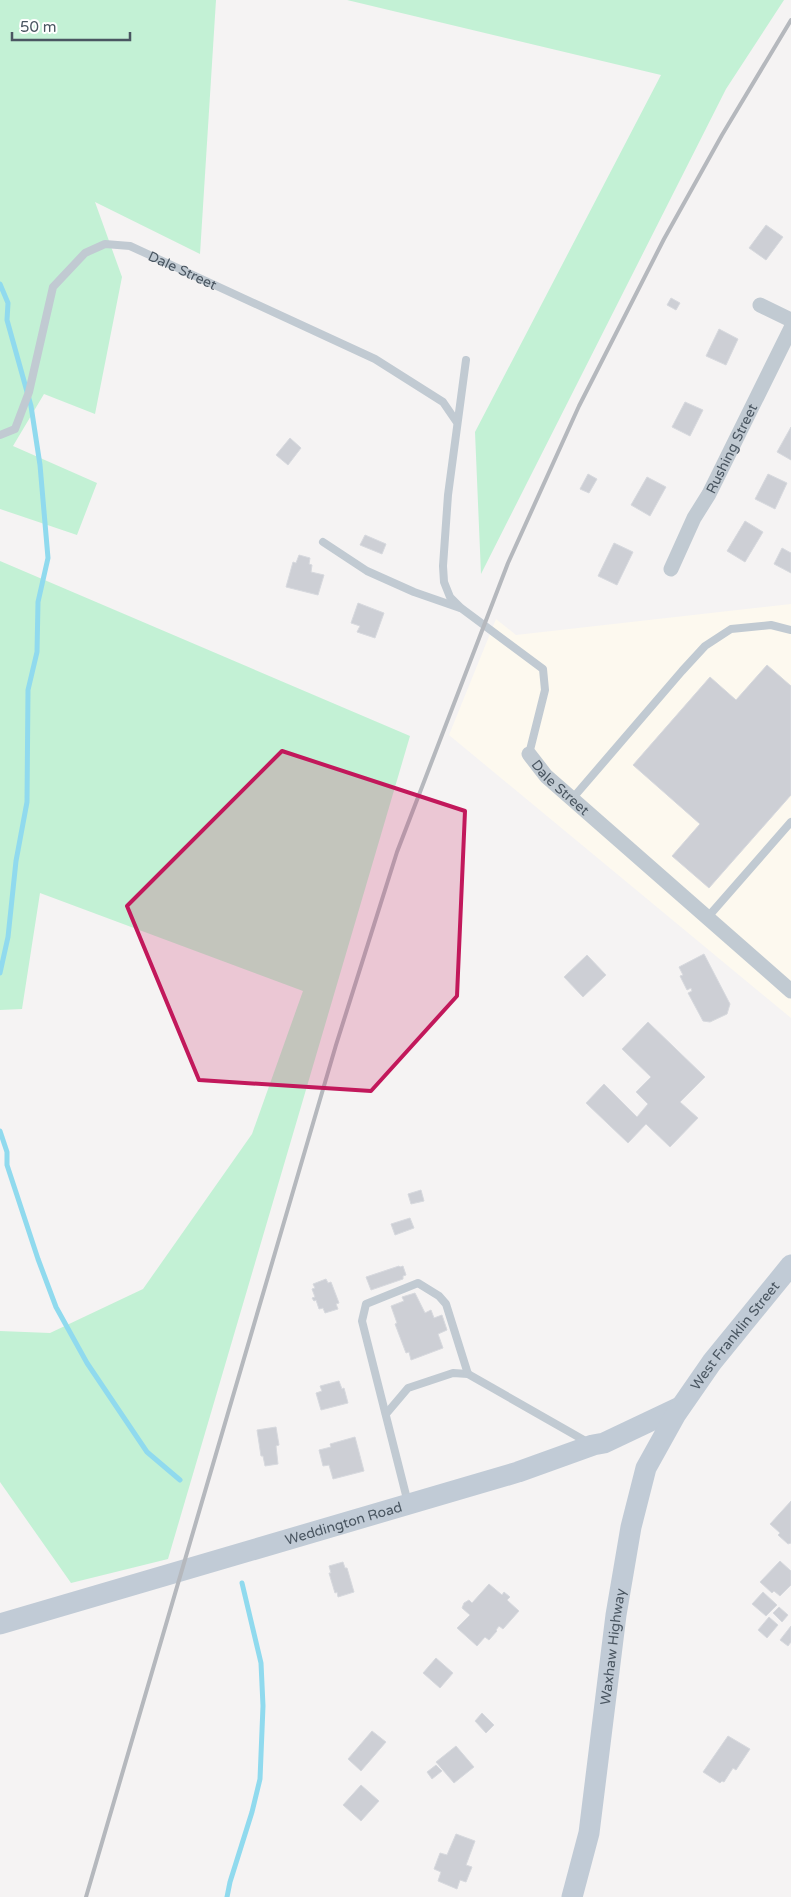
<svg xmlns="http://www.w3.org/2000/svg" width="791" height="1897" font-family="'Varela Round',sans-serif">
	<rect width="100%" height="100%" fill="#f5f3f3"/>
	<path fill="#fdf9ef" d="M791,604V1018L449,735L496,619L516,635Z"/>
	<path fill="#c3f1d5" d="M0,0H216L200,254L95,202L122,277L95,414L44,394L13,446L97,483L77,535L0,509Z
		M347,0H784L726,89L481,574L475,432L661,75Z
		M0,561L410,736L168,1559L71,1583L0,1482V1331L50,1333L143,1289L252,1134L303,991L40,893L22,1009L0,1010Z"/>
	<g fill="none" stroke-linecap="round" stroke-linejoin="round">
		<path stroke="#90daee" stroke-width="5" d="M0,284L8,303L7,320L31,406L40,465L48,558L38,602L37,652L28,690L27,802L16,861L8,937L0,973
			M0,1131L7,1152V1165L38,1259L56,1307L87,1363L147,1452L180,1480
			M227,1897L230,1882L252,1812L260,1779L263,1706L261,1663L242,1583"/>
	</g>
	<path fill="#cdcfd5" stroke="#d7d9de" d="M766,225L783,237L766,260L749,248Z
		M671,298L680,303L676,310L667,305Z
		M719,329L738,339L726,365L706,356Z
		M685,402L703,410L690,436L672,427Z
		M791,427V460L777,452Z
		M290,438L301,448L288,465L276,455Z
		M588,474L597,479L589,493L580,489Z
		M768,474L787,483L775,509L755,499Z
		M647,477L666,487L650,516L631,505Z
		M745,521L763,532L745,562L727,551Z
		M365,535L386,544L382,554L360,545Z
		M614,543L633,552L617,585L598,576Z
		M782,548L791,553V573L774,564Z
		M299,555L310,558L309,564L312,565L311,572L324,575L318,595L286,587L293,562L296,563Z
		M358,603L384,613L375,638L357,632L360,626L351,623Z
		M767,665L791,686V795L709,888L672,856L700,824L633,765L710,677L736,700Z
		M704,954L730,1004L727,1014L710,1022L703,1021L688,993L692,991L691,988L687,990L680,976L683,975L679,967Z
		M587,955L606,975L583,997L564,977Z
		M648,1022L705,1077L680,1102L698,1118L670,1147L646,1124L628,1143L586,1103L604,1084L637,1117L648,1104L636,1092L651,1077L622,1049Z
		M421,1190L424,1201L411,1204L408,1194Z
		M410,1218L414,1228L395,1235L391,1224Z
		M399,1266L400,1267L403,1266L406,1275L403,1276V1279L371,1290L366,1277Z
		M326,1279L328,1283L331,1282L339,1303L336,1304L338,1309L325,1313L323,1308L319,1309L316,1300L314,1301L312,1298L315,1297L312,1289L315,1288L313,1284Z
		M415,1293L425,1313L431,1310L434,1318L442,1315L447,1330L438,1334L443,1348L411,1360L409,1352L406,1353L395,1324L397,1323L391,1306L404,1301L402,1297Z
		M339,1381L342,1389L344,1388L348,1403L321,1410L316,1393L322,1391L320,1386Z
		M276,1427L279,1445L276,1446L278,1464L265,1466L263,1456H261L257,1430Z
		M355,1437L364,1471L333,1479L329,1465L323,1466L319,1450L331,1447L330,1444Z
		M791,1501V1543L788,1544L778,1535L780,1533L770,1524Z
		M780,1561L791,1571V1585L780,1596L774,1591L772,1593L760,1582Z
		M343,1562L345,1568H347L354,1592L338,1597L337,1592L335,1593L329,1573H331L329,1566Z
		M489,1584L502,1595L504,1592L510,1597L507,1600L519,1611L503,1629L499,1626L496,1630L497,1631L489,1640L485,1637L477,1646L457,1628L470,1615L462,1608L464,1603L469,1600L472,1603Z
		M763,1592L777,1605L766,1616L752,1604Z
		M779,1607L788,1615L782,1622L773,1613Z
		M769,1617L778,1625L767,1638L758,1630Z
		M791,1626V1642L788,1646L780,1640Z
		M436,1658L453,1673L440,1688L423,1673Z
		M482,1713L494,1725L486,1733L475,1721Z
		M372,1731L386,1742L361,1771L348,1759Z
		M728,1736L750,1749L736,1770L733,1768L724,1782L722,1781L720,1783L703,1772Z
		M456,1746L474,1767L454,1783L436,1762Z
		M436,1765L442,1771L432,1779L427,1772Z
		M361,1785L379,1801L361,1821L343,1805Z
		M456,1834L475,1841L466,1865L472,1867L466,1882L460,1880L457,1889L438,1881L441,1872L434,1869L440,1853L447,1855Z"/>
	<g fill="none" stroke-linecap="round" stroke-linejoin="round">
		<g stroke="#c1cad2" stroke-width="8">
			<path d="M466,360L448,495L443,566L444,582L450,597L461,608L543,669L545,690L529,754"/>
			<path id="s1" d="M0,435L15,429L29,392L53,287L85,253L105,244L130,246L375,359L443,402L456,421"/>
			<path d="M323,542L367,571L414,592L460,608"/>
			<path d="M572,799L682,671L705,646L731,629L771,625L791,630"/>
			<path d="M707,918L791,822"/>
			<path d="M386,1414L408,1388L453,1373L468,1374L589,1443"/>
			<path d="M408,1503L362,1321L366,1304L418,1283L439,1296L446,1304L468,1374"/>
		</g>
		<g stroke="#c1cad2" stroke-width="15">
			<path d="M760,305L791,320"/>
			<path id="s2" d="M671,569L694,518L709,494L791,328"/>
			<path id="s3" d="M529,754L546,776L791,991"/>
		</g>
		<g stroke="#c1cbd6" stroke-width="21">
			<path id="s4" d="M0,1624L518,1472L593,1445L604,1443L680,1407"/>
			<path id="s5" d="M572,1897L589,1833L616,1615L631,1527L646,1468L676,1414L712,1362L791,1265"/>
		</g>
		<path stroke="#b5b8bd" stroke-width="4" d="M86,1897L336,1045L397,852L508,563L579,406L664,239L722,135L791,20"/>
	</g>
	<path fill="#c2185b" fill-opacity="0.2" stroke="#c2185b" stroke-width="4" stroke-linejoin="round" d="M282,751L465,811L457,996L371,1091L199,1080L127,906Z"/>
	<g text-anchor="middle" stroke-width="4.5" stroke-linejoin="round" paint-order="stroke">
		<g font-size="14" fill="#4a5661" stroke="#fff">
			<text dy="5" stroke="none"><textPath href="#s1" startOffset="315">Dale Street</textPath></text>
			<text dy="5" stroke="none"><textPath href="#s2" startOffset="135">Rushing Street</textPath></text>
			<text dy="5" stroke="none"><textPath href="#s3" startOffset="46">Dale Street</textPath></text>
			<text dy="5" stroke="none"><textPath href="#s5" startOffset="596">West Franklin Street</textPath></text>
			<text dy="5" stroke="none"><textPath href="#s4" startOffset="358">Weddington Road</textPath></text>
			<text dy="5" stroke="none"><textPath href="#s5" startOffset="254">Waxhaw Highway</textPath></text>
		</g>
	</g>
	<path d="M12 32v8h118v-8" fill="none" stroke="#4a5661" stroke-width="2.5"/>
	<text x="20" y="32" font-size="15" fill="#4a5661" stroke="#ffffff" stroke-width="4" paint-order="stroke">50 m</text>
</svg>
